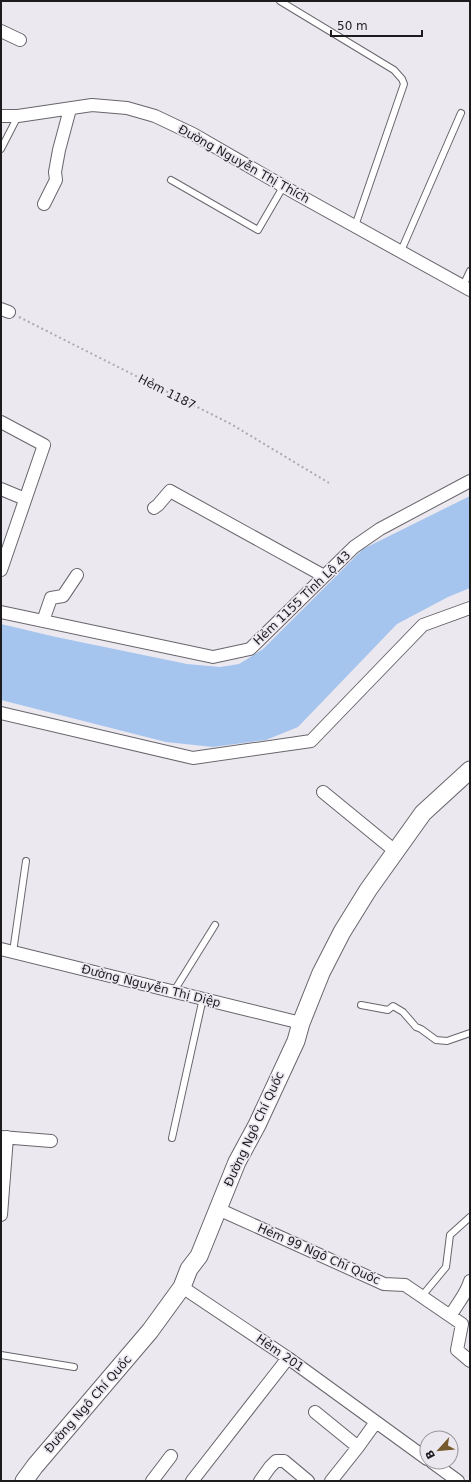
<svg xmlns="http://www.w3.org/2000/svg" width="471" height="1482" font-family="'DejaVu Sans',sans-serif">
	<rect width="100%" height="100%" fill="#ece8f0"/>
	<path fill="#a5c5ee" d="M470,496V588L448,597L397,624L298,727L266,740L213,747L166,742L1,700V624L56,637L187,664L220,667L239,664L263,649L363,549Z"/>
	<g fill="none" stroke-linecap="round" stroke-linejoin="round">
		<g stroke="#68656c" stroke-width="8">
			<path id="service" d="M280,1L394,70L402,79L404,84L355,226
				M1,149L18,116
				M171,180L258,230L283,187
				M401,251L461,113
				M463,286L470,271
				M13,952L26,861
				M174,991L215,925
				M361,1005L388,1010L393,1006L403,1012L416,1027L421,1029L436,1040L447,1041L470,1033
				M172,1138L203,998
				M422,1296L446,1267L450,1235L470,1217
				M1,1355L74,1367"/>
		</g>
		<g stroke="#68656c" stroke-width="14">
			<path id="minor" d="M1,31L20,40
				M1,116H18L92,105L127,108L155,116L193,134L295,193L470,290
				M44,204L56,180L55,172L59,150L70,109
				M1,309L9,312
				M1,422L44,445L1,570
				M1,489L25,499
				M154,508L158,505L170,491L324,576
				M1,612L213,657L250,649L354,547L380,529L470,481
				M43,621L51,598L63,596L77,575
				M1,713L193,758L311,741L423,625L470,608
				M323,792L395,851
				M1,949L301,1023
				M1,1137L51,1141
				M218,1209L384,1284L405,1285L462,1324L457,1350L470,1361
				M1,1215L7,1137
				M182,1287L288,1358L427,1459
				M451,1315C457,1304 467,1293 470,1281
				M315,1412L358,1447
				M432,1462L458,1481
				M152,1481L171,1456
				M192,1481L288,1358
				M260,1481L270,1467L276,1461H284L308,1481
				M331,1481L358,1447L376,1422"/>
		</g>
		<g stroke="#68656c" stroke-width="19">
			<path id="secondary" d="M24,1481L35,1466L150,1331L182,1287L189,1269L199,1256L237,1162L257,1125L296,1041L301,1023L321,973L342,932L368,890L423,813L470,770"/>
		</g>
		<path stroke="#aba8ae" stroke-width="2" stroke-dasharray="2 3" stroke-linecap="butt" d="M19,317L231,424L329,483"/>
		<use href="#service" stroke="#fff" stroke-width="6"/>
		<use href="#minor" stroke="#fff" stroke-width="12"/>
		<use href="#secondary" stroke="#fff" stroke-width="17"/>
	</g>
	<g text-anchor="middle" stroke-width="3.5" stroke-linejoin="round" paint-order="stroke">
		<g font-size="12" fill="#1c1b1e" stroke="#ece8f0">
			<text transform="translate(244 164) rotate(29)" y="4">Đường Nguyễn Thị Thích</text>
			<text transform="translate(167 392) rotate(27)" y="4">Hẻm 1187</text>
			<text transform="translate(302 598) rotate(-44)" y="4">Hẻm 1155 Tỉnh Lộ 43</text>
			<text transform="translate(151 986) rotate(14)" y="4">Đường Nguyễn Thị Diệp</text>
			<text transform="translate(254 1129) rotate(-65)" y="4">Đường Ngô Chí Quốc</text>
			<text transform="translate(319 1254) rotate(24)" y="4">Hẻm 99 Ngô Chí Quốc</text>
			<text transform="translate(280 1353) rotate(35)" y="4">Hẻm 201</text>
			<text transform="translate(88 1404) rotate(-49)" y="4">Đường Ngô Chí Quốc</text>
		</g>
	</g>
	<rect width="471" height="1482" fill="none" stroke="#1c1b1e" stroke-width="4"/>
	<g transform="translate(439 1450) rotate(243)"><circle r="19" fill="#ece8f0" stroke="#99969c"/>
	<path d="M0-3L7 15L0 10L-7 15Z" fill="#76592c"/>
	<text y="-6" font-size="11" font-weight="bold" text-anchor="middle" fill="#1c1b1e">B</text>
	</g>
	<path d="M331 30v6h91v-6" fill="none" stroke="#1c1b1e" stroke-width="2"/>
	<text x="337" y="30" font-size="12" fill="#1c1b1e" stroke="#ece8f0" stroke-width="3" paint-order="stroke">50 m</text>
</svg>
